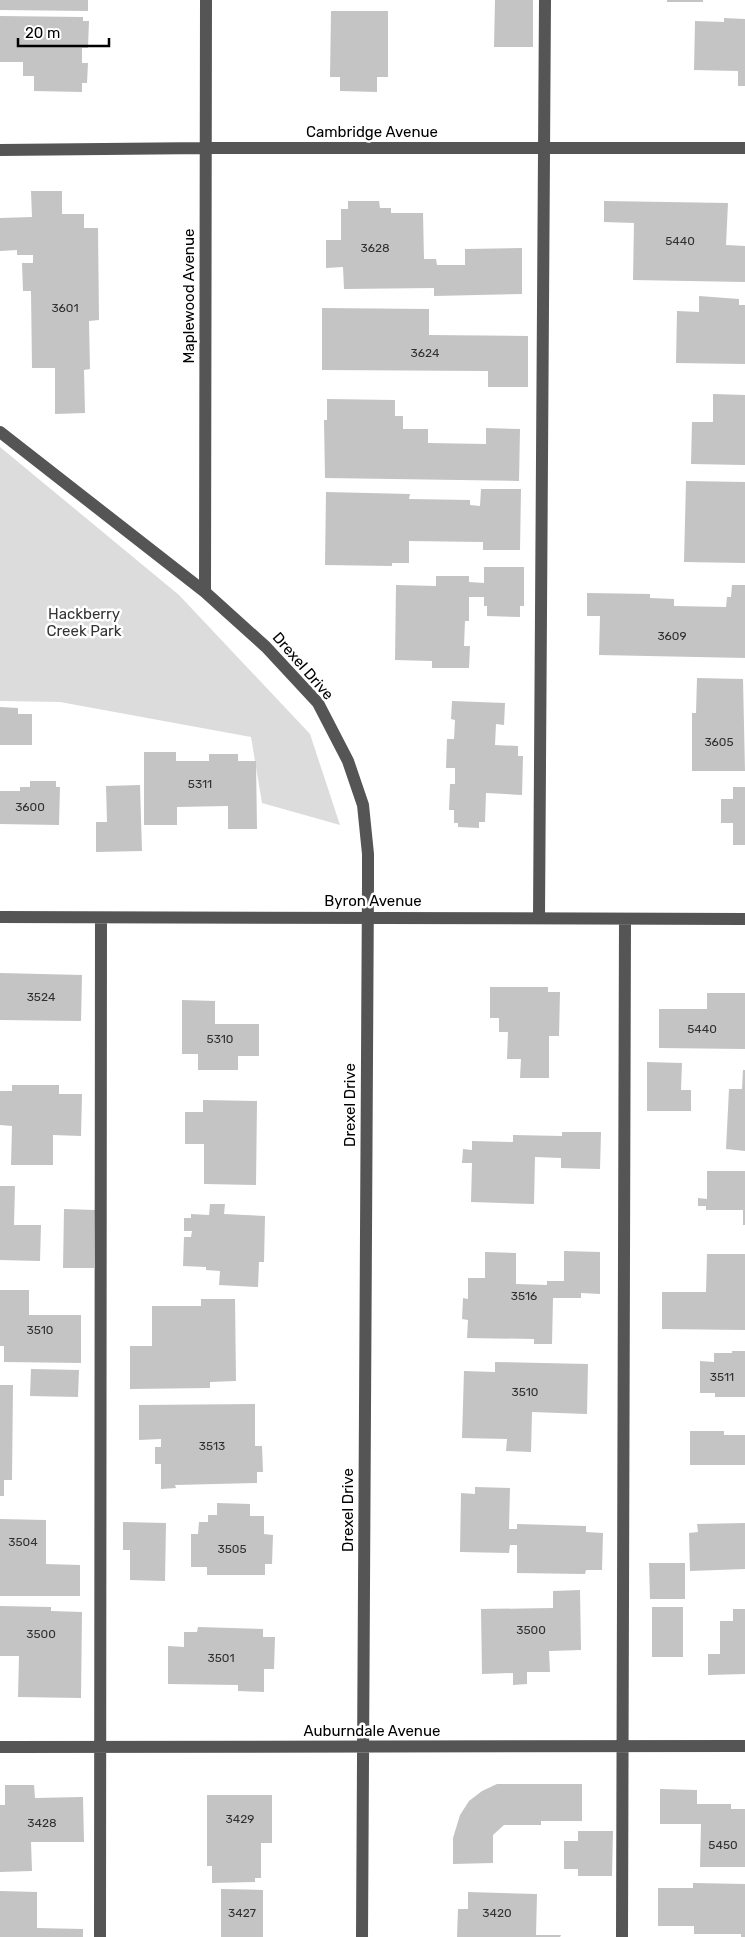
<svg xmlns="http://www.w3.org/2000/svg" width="745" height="1937" font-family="Rubik,sans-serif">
	<rect width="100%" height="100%" fill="#fff"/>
	<path fill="#dcdcdc" d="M0,447L179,595L310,734L340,825L262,803L251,737L60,702L0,701Z"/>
	<path fill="#c4c4c4" d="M0,0H88V11L0,10Z
		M495,0H533V47H494Z
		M667,0H703V2H667Z
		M331,11H388V77H377V92L340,91V77H330Z
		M0,16L83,17V21H89L88,48H82V63H88L87,83H82V92L34,91V76H23V62H0Z
		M724,18L745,19V86H738V71L694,70L695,21L724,22Z
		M31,191H62V214H84V228H98L99,320L89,321L90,369L84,370L85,413L55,414V368H32L31,291H23L22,263H33V255H17V250L0,251V218L32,217Z
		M348,201H379L380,208H391V213H423L424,259H436L437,265H465V249L522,248V294L434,296V288L344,289L343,267L326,268V240H341V209H348Z
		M604,201L728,203L726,245L745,246V282L633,280L634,223L604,222Z
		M699,296L739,299V305H745V364L676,363L677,311L699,312Z
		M322,308L429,309V335L528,336V387H488V371L322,370Z
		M713,394L745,395V465L691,464L692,422H713Z
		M327,399L395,400V416H403V429H428V443L486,444V428L520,429L519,481L325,478L324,420H327Z
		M686,481L745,482V563L684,562Z
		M481,489H521L520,550H483V542L409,541V563H392V566L325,565L326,492L410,494L409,499L470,500V505L480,506Z
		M484,567H524V606H520V617L487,616V606H484V597H469V621H465L464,646H470L469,668H432V661L395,660L396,585L436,586V576H469V582L484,583Z
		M732,585H745V658L599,655L600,616H587V593L650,594V598L674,599V606L726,607L727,597H731Z
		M697,678L743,679L745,771H692V713H696Z
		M452,701L505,703L504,725L496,724L495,745L518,746V756H523L522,795L486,793L485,822H479V828L458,827V823H454V810H449L450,784H455V768H446L447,739H454L455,720L451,719Z
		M0,707L18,708V714H32V745H0Z
		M144,752H176V761H209V754H238V761H256L257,829H228V806L177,807V825H144Z
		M30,781H56V787H60L59,825L0,824V791H20V787H30Z
		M140,785L142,851L96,852V822H107L106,786Z
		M733,787H745V845H733V823H721V799H733Z
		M0,973L82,975L81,1021L0,1020Z
		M490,987H548V992H560L559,1036H549V1078H520L521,1059H507L508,1032H499V1018H490Z
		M707,993H745V1049L659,1048V1009H707Z
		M182,1000L215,1001V1024H259V1056H238V1070H198V1054H182Z
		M647,1062L682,1063L681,1090H691V1111H647Z
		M743,1070H745V1151L726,1149L729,1089H742Z
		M12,1085H59V1094H82L81,1136L53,1135V1165H11L12,1126L0,1125V1091H12Z
		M203,1100L257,1101L256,1185L204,1184V1144H185V1112H203Z
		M562,1132H601L600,1169L561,1168V1158L535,1157L534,1204L471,1202L472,1163H462L463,1149L472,1150V1141L513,1142V1135L562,1136Z
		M707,1171H745V1225H743V1210H706V1206H698V1198L707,1199Z
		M0,1186H15L14,1225H41L40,1261L0,1260Z
		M210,1204H225L224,1214L265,1216L264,1262H259L258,1287L219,1285L220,1271L206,1270V1267L183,1266L184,1237H191L192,1231H184V1218H191V1214L209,1215Z
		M64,1209L95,1210L94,1268H63Z
		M564,1251L600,1252V1294L581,1293V1298H553L552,1344H534V1339L467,1338L468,1320L462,1319L463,1298L468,1299V1278H485V1252L516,1253V1284L547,1285V1281H564Z
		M707,1254H745V1330L662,1329V1292H706Z
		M0,1290H29V1315H81V1363L4,1362V1346H0Z
		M201,1299H235L236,1381L210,1382V1388L130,1389V1346H152V1306H201Z
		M732,1351H745V1397H715V1393H700V1361L714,1362V1353H732Z
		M495,1362L588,1364L587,1414L532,1412L531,1452L506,1451L507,1439L462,1438L464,1371L495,1372Z
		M31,1369L79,1370L78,1397L30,1396Z
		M0,1385H13L12,1480H4V1496H0Z
		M255,1404V1446H262L263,1472H257V1483L175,1485L176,1488L161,1489V1464H155V1447H161V1439L139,1440V1405Z
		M690,1431H724V1435H745V1465H690Z
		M475,1487L510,1488L509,1529H517V1524L586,1526V1532L603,1533L602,1570H586L585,1574L517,1573V1545H510L509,1553L460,1552L461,1493L475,1494Z
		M217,1503L250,1504V1516H264V1534L273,1535L272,1564H265V1575H207V1567H191V1534H198L199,1522H208V1515H217Z
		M0,1519L46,1520V1564L80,1565V1596H0Z
		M123,1522L166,1523L165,1581L130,1580V1550H123Z
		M745,1523V1569L690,1571L689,1533L698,1532L697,1524Z
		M649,1563H685V1599H650Z
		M580,1590L581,1650L549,1651L550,1672H527V1684L513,1685V1673L482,1674L481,1609L553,1608V1591Z
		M0,1606L51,1607V1611L82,1612L81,1698L18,1697L19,1656H0Z
		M652,1607H683V1657H652Z
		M733,1609H745V1674L708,1675V1654H720V1621H733Z
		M198,1627L263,1629V1637H275L274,1669H264V1692L238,1691V1685L168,1684V1646L184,1647V1632H197Z
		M497,1784H582V1821H541V1825H504L493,1835V1863L453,1864V1838L460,1815L469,1801L482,1791Z
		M5,1785H34L35,1798L83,1797L84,1842H31L32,1871L0,1872V1805H5Z
		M660,1789L697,1790V1804H731V1809H745V1867H700L701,1824H660Z
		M207,1795H272V1843H261V1878H255V1882L212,1883V1866H207Z
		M578,1831H613L612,1876H578V1869H564V1841H578Z
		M693,1883L745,1884V1937H741V1934H694V1926H658V1888H693Z
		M221,1889L263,1890V1937H221Z
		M0,1891L37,1892V1928L83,1929V1937H0Z
		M468,1892L537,1894L536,1935H561L560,1937H457L458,1909H468Z"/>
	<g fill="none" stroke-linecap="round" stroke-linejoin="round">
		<path stroke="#555" stroke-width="12" d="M0,150L206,148H745
			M0,432L205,592L266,647L318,703L348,761L363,805L368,854V883L362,1937
			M205,592L206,0
			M0,917L745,919
			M539,918L545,0
			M0,1747L745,1746
			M100,1937L101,918
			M622,1937L625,919"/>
	</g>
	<g text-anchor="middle" stroke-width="5" stroke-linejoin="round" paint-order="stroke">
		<g font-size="12" fill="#313131">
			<text x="680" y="245">5440</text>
			<text x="375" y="252">3628</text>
			<text x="65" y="312">3601</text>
			<text x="425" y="357">3624</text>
			<text x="672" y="640">3609</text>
			<text x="719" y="746">3605</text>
			<text x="200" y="788">5311</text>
			<text x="30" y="811">3600</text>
			<text x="41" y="1001">3524</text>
			<text x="702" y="1033">5440</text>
			<text x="220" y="1043">5310</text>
			<text x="524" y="1300">3516</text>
			<text x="40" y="1334">3510</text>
			<text x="722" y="1381">3511</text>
			<text x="525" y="1396">3510</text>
			<text x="212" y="1450">3513</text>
			<text x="23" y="1546">3504</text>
			<text x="232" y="1553">3505</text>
			<text x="531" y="1634">3500</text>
			<text x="41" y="1638">3500</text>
			<text x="221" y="1662">3501</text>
			<text x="240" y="1823">3429</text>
			<text x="42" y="1827">3428</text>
			<text x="723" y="1849">5450</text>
			<text x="242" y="1917">3427</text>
			<text x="497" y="1917">3420</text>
		</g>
		<g font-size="15" fill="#000" stroke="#fff">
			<text x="372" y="137">Cambridge Avenue</text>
			<text transform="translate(189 296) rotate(-90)" y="5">Maplewood Avenue</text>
			<text transform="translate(303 666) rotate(49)" y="5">Drexel Drive</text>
			<text x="373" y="906">Byron Avenue</text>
			<text transform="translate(350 1105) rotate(-90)" y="5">Drexel Drive</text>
			<text transform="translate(348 1510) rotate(-90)" y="5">Drexel Drive</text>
			<text x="372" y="1736">Auburndale Avenue</text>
		</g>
		<g font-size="15" fill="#333" stroke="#fff">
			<text x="84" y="619">Hackberry<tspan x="84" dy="17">Creek Park</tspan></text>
		</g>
	</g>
	<path d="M18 38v8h91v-8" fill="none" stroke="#000000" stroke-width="2.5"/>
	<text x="25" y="38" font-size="15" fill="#000000" stroke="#ffffff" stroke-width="4" paint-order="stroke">20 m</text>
</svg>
